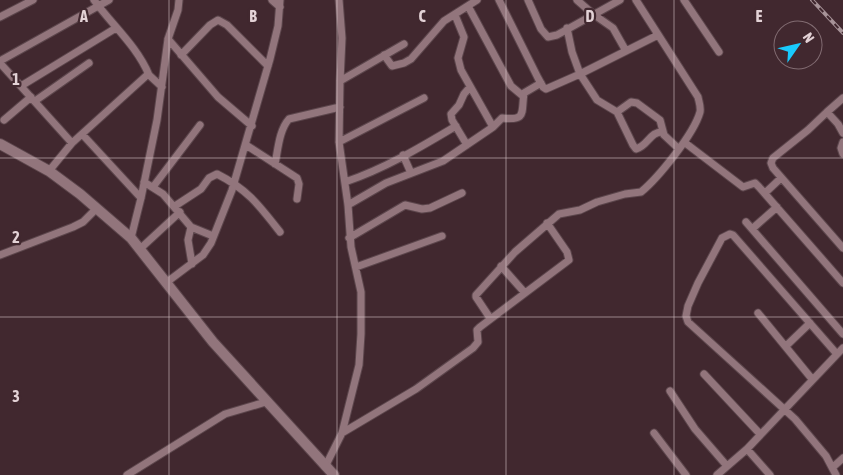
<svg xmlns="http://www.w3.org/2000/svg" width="843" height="475" font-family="'Asap Condensed',sans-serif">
	<rect width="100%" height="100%" fill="#41282f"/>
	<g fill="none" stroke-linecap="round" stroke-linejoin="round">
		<g stroke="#5c464c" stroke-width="9">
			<path id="street" d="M94,0C112,25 137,46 149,75
				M272,0L280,7
				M499,0L538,78L543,87L546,89L580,74L658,35
				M528,0L541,29L548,37L557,35L620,0
				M577,0L593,14L613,28L626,51
				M684,0L719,52
				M468,6L511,86L523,96
				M455,15L464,37L458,58L461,70L493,127
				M0,17L33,0
				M567,28L572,52L580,74L597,100L617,112L633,145L636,149C648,146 650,131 663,132
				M168,39L218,97L252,126
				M181,55L210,25L218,20L227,25L268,66
				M384,55L392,66L404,63L411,59L444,21L477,0
				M0,61L109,0
				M0,63L72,143
				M340,81L404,44
				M21,86L116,28
				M35,101L89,63
				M617,112L631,102L637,103L660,120L664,135L679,149
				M827,112L843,98
				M4,120L31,97
				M843,133L838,124L827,112L808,130L773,158L771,163L773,168L843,248
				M82,134L141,198
				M339,142L424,98
				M684,142L743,187L755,183L759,187L843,283
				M843,142L841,148L843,154
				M246,145L297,178L299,184L297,199
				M467,145L452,120L451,114L459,105L464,94L470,87
				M403,155L411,173
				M275,164C278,150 279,130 289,119L340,107
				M49,171L72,143L146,76L149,75L162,87
				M144,182L163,194L191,227L213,236
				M345,182C384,169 421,147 456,126
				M153,187L200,125
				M765,193L781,178
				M348,205L386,183L443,161L493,127L502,118C527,121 521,113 524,93L541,83
				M175,206L201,189L209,178L217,174C247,189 259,205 280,232
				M746,222L843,334
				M191,227L188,240L192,264
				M752,229L777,207
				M131,238L141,198L157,120L168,39L178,10L179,0
				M349,238L405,205L422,209L430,208L462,193
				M141,248L180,212
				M0,255L73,227L83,222L97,208
				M501,266L525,293
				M356,267L442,236
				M167,282L203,255L211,243L232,190L270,59L278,26L280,0
				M758,313L812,379
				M490,318L476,297V295L515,252L559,214L580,210L597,202L625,194L641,192C658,178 694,134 700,112C701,107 699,102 698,97L636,0
				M786,346L810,323
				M704,374L760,434
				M670,391L695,429L727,466
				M342,433L416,389L473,348L478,342L477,330L480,327L569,260L567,252L547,223
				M654,433L686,475
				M747,449L770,475
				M325,467L342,433L359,365L361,334V292L351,247L348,205L339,142L340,81L342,38L339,0
				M833,467L843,458
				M127,475L225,414L266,402
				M717,475L747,449L843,348
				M836,475L826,456L795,419L688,322L686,316L688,306L698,283L722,238L730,234L733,235L836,353"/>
		</g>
		<g stroke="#5c464c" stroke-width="12">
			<path id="secondary" d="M0,144L49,171L80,194L131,238L213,342L334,475"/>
		</g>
		<use href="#street" stroke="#92757c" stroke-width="7"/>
		<use href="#secondary" stroke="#92757c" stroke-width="10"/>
		<g stroke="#a79398" stroke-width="4">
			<path id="rail" d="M812,0L843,33"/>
		</g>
		<use href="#rail" stroke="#41282f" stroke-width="2" stroke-dasharray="5.5" stroke-linecap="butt"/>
	</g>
	<path fill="none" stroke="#e3d2d6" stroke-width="1" stroke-opacity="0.55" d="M169,0V475M337,0V475M506,0V475M674,0V475M0,158H843M0,317H843"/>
	<g font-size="16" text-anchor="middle" font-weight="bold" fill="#e3d2d6" stroke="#41282f" stroke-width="4.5" stroke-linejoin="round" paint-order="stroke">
		<text x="84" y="22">A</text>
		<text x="253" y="22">B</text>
		<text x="422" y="22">C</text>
		<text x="590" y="22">D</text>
		<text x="759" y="22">E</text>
		<text x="16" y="85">1</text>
		<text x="16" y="243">2</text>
		<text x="16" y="402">3</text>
	</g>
	<g transform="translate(798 45) rotate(56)"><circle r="24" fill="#41282f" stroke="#826c72"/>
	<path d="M0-4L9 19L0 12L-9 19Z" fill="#19cafc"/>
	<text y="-8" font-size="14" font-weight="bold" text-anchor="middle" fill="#e3d2d6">N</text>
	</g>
</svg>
